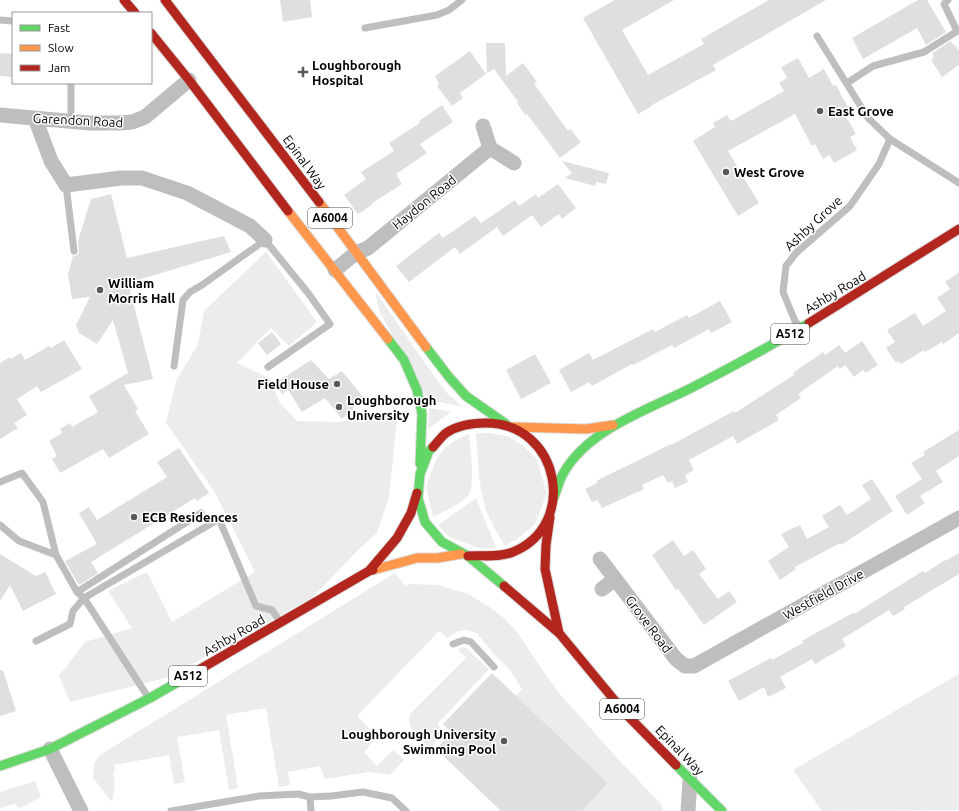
<svg xmlns="http://www.w3.org/2000/svg" width="959" height="811" font-family="Ubuntu,sans-serif">
	<rect width="100%" height="100%" fill="#fff"/>
	<path fill="#ececec" d="M266,252L317,322L289,346L271,328L237,363L269,378L280,403L297,421L340,422L383,412L397,419L389,497L377,533L357,551L312,598L169,677L70,702L59,676L85,642L132,628L108,591L147,572L172,622L255,572L214,491L166,423L176,381L198,344L204,311Z
		M375,291L420,356L447,393L463,407L426,399L379,310Z
		M429,408L451,412L428,429Z
		M476,433H490L507,436L522,445L536,458L547,493L535,524L520,537L505,546C498,534 491,523 486,510C478,485 478,459 476,433Z
		M469,434C470,447 476,486 468,496C459,505 445,511 433,517L426,486L437,458L446,447L456,440Z
		M476,498L496,548L482,549L449,537L438,525Z
		M395,573L406,587L409,584L438,585L468,594L488,606L505,619L517,632L545,674L560,694L617,758L662,805L663,811H582L608,783L516,696L522,689L510,670L493,653L477,633L467,630L458,631L447,638L439,631L357,716C369,729 382,735 364,752L377,766L393,750L404,760L390,775L369,772L325,779L320,766L288,772L290,785L279,787L266,708L226,715L238,788L229,790L219,730L177,737L185,782L174,784L169,755L114,765L115,771L113,772L115,784L112,802L93,778L94,763L100,755Z
		M461,647L466,648L489,669L437,724L444,732L430,748C420,739 406,730 410,714L466,658L458,650Z
		M959,674V810L822,811L793,770Z
		M35,781L41,797L20,808L15,804L0,808V792Z"/>
	<path fill="#dfdfdf" d="M280,0H310L312,17L283,22Z
		M615,0H674L622,30L648,75L704,44L701,39L769,0H826L713,65L716,70L652,105V106L638,114L583,18Z
		M918,0H927L946,32L926,45L917,28L863,59L852,38Z
		M951,41L953,45L954,44L959,51V65L942,77L931,60L934,57L932,53Z
		M486,43H505L506,76L523,63L537,82L534,84L568,131L570,129L581,142L560,158L527,114L525,115L517,103L518,102L494,69L487,73Z
		M470,51L486,74L460,93L463,98L452,106L437,86L439,84L435,76Z
		M0,53L13,54V77L0,76Z
		M798,58L809,78L824,69L833,86L836,85L849,109L844,113L856,134L850,137L857,150L834,163L829,155L823,159L815,144L812,146L795,114L728,151L759,203L738,216L693,141L715,127L713,123L727,115L731,121L784,91L779,83L787,78L781,67Z
		M442,105L453,122L420,144L427,153L396,174L402,184L371,204L372,205L358,214L344,195L366,179L361,172L394,151L389,143L420,123L419,121Z
		M562,161L609,173L606,184L596,182L595,186L565,178L572,173Z
		M558,184L576,208L562,219L559,214L541,227L532,215L503,236L497,227L460,254L455,247L409,282L396,266L439,233L443,238L475,216L481,223L515,200L519,206L536,194L538,198Z
		M111,194L127,258L224,236L231,252L128,283L153,379L124,385L138,409L135,411L149,434L109,458L103,449L60,473L52,459L57,456L49,441L62,433L60,429L70,423L72,427L98,412L89,396L128,373L113,320L97,344L79,333L76,325L90,297L72,299L68,274L73,256L77,255L79,253L78,241L91,199Z
		M959,272V333L943,344L942,342L925,352L924,350L901,364L898,361L896,363L886,348L895,342L887,330L915,313L923,326L946,311L937,298L950,289L945,282Z
		M720,301L732,322L711,333L709,329L674,348L672,345L633,365L632,364L592,386L589,382L571,392L559,370L589,353L593,360L653,329L655,332L687,315L689,318Z
		M272,332L281,344L267,355L258,343Z
		M64,340L82,369L41,392L37,386L17,399L27,415L14,423L18,428L0,439V363L10,357L11,359L21,353L25,360L49,346L51,348Z
		M862,341L878,365L866,373L863,370L854,377L845,365L840,369L838,366L798,394L801,398L776,415L779,420L737,444L733,436L689,460L694,470L685,475L688,482L675,488L672,481L668,483L663,475L642,485L644,489L602,508L597,500L592,502L585,489L597,483L596,481L671,444V445L734,411L735,413L794,375L793,373L823,352L825,355L839,345L845,353Z
		M535,354L551,383L521,399L506,370Z
		M311,360L329,379L342,371L364,398L342,419L325,398L302,412L288,390L282,394L274,384Z
		M959,430V456L936,471L943,482L920,496L925,503L907,515L895,496L922,479L911,463L925,455L923,452Z
		M179,448L209,493L197,501L195,498L91,562L98,573L79,585L65,561L97,544L79,513L89,507L97,520L167,477L157,462Z
		M872,479L893,511L841,545L840,543L795,567L796,569L780,580L768,561L789,547L781,534L800,525L807,539L829,527L822,516L840,505L847,515L871,499L862,485Z
		M673,540L684,556L693,550L706,569L699,574L718,599L729,591L737,602L704,625L678,589L676,590L652,555Z
		M959,553V574L904,607L905,609L893,616L889,610L842,639L846,646L815,664L812,659L780,677L786,688L768,697L764,687L739,701L728,681L771,658L772,660L803,643L802,641L812,635L853,613L854,614L923,571L925,573L945,560V561Z
		M0,554L36,576L45,572L56,594L23,611L10,585L0,601Z
		M0,670H3L16,711L0,716Z
		M492,673L608,783L582,811H501L436,749L452,732L443,724Z"/>
	<g fill="none" stroke-linecap="round" stroke-linejoin="round">
		<g stroke="#dbdbdb" stroke-width="11">
			<path id="fast" d="M388,339L404,360L417,390L422,414L420,464
				M426,347L449,377L466,396L506,424
				M433,447L429,451L420,474L418,498L425,522L442,542L468,556L504,586
				M554,497C557,490 559,481 563,474C588,428 651,409 695,386C734,366 772,345 809,323
				M676,765L722,811
				M0,766L50,749L150,698L190,675"/>
		</g>
		<g stroke="#dbdbdb" stroke-width="11">
			<path id="slow" d="M319,202L426,347
				M288,211L388,339
				M513,427L586,429L613,425
				M373,570L417,558H437L461,554"/>
		</g>
		<g stroke="#dbdbdb" stroke-width="11">
			<path id="jam" d="M124,0L135,13
				M165,0L319,202
				M151,33L189,80L288,211
				M809,323L959,229
				M433,447C437,443 441,437 446,433C458,425 472,423 486,423C560,423 579,525 513,552C499,558 483,555 468,556
				M550,517L546,545L545,569L559,633
				M369,571L397,538L411,513L417,493
				M504,586L559,633L625,713L676,765
				M190,675L369,571L373,570"/>
		</g>
		<path stroke="#bebebe" stroke-width="7" d="M948,0L944,4L957,31
			M0,20L13,21
			M365,28L437,15L449,10L462,0
			M817,36L868,118L890,139L959,183
			M847,83L873,66L924,52L959,30
			M71,121V83
			M66,185L74,251
			M799,326L795,321L783,292L786,266L796,253L850,206L879,164L890,139
			M174,366L183,300L190,292L202,285L265,240L308,293L330,324L268,367
			M0,482L22,473L43,502L56,555L77,592L84,598L73,611L70,624L36,641
			M0,525L19,541L56,555
			M77,592L201,513
			M453,644L464,640L471,642L494,667
			M148,697L84,598L219,519L256,606L272,610L279,620
			M310,797L311,811
			M171,811L259,796L298,794L310,797L331,796L363,792L392,798L406,811"/>
		<path stroke="#bebebe" stroke-width="15" d="M0,115L89,123H120L132,122L145,117L189,80
			M35,118L51,161L66,185L121,178H142L187,193L250,226L265,240
			M483,126L490,148L514,163
			M335,270L356,253L368,248L490,148
			M600,559L676,659L685,666H694L959,518
			M602,589L615,579
			M50,749L81,811
			M688,811L690,780"/>
		<use href="#fast" stroke="#63d668" stroke-width="9"/>
		<use href="#slow" stroke="#ff974d" stroke-width="9"/>
		<use href="#jam" stroke="#b3261e" stroke-width="9"/>
	</g>
	<g fill="#595959" stroke="#fff" stroke-width="1.5">
		<path d="M301 66h4v4h4v4h-4v4h-4v-4h-4v-4h4z"/>
		<circle cx="820" cy="111" r="4"/>
		<circle cx="726" cy="172" r="4"/>
		<circle cx="100" cy="290" r="4"/>
		<circle cx="337" cy="384" r="4"/>
		<circle cx="339" cy="407" r="4"/>
		<circle cx="134" cy="517" r="4"/>
		<circle cx="504" cy="741" r="4"/>
	</g>
	<g text-anchor="middle" stroke-width="3" stroke-linejoin="round" paint-order="stroke">
		<g fill="#fff" stroke="#4c4c4c" stroke-width="1">
			<rect x="308" y="208" width="44" height="20" rx="3"/>
			<rect x="771" y="324" width="38" height="20" rx="3"/>
			<rect x="169" y="666" width="38" height="20" rx="3"/>
			<rect x="600" y="699" width="44" height="20" rx="3"/>
		</g>
		<g font-size="12" font-weight="bold" fill="#000">
			<text x="330" y="222">A6004</text>
			<text x="790" y="338">A512</text>
			<text x="188" y="680">A512</text>
			<text x="622" y="713">A6004</text>
		</g>
		<g font-size="13" font-weight="bold" fill="#000" stroke="#fff" text-anchor="start">
			<text x="312" y="70">Loughborough<tspan x="312" dy="15">Hospital</tspan></text>
			<text x="828" y="116">East Grove</text>
			<text x="734" y="177">West Grove</text>
			<text x="108" y="288">William<tspan x="108" dy="15">Morris Hall</tspan></text>
			<text x="329" y="389" text-anchor="end">Field House</text>
			<text x="347" y="405">Loughborough<tspan x="347" dy="15">University</tspan></text>
			<text x="142" y="522">ECB Residences</text>
			<text x="496" y="739" text-anchor="end">Loughborough University<tspan x="496" dy="15">Swimming Pool</tspan></text>
		</g>
		<g font-size="13" fill="#000" stroke="#fff">
			<text transform="translate(78 120) rotate(3)" y="5">Garendon Road</text>
			<text transform="translate(305 162) rotate(54)" y="5">Epinal Way</text>
			<text transform="translate(424 202) rotate(-39)" y="5">Haydon Road</text>
			<text transform="translate(813 223) rotate(-43)" y="5">Ashby Grove</text>
			<text transform="translate(835 292) rotate(-31)" y="5">Ashby Road</text>
			<text transform="translate(823 594) rotate(-29)" y="5">Westfield Drive</text>
			<text transform="translate(649 624) rotate(53)" y="5">Grove Road</text>
			<text transform="translate(234 635) rotate(-30)" y="5">Ashby Road</text>
			<text transform="translate(680 750) rotate(46)" y="5">Epinal Way</text>
		</g>
	</g>
	<rect x="12" y="12" width="140" height="72" fill="#ffffff" stroke="#999999"/>
	<rect x="20" y="25" width="20" height="6" fill="#63d668" stroke="#999999"/>
	<text x="48" y="32" font-size="12" fill="#000000">Fast</text>
	<rect x="20" y="45" width="20" height="6" fill="#ff974d" stroke="#999999"/>
	<text x="48" y="52" font-size="12" fill="#000000">Slow</text>
	<rect x="20" y="65" width="20" height="6" fill="#b3261e" stroke="#999999"/>
	<text x="48" y="72" font-size="12" fill="#000000">Jam</text>
</svg>
